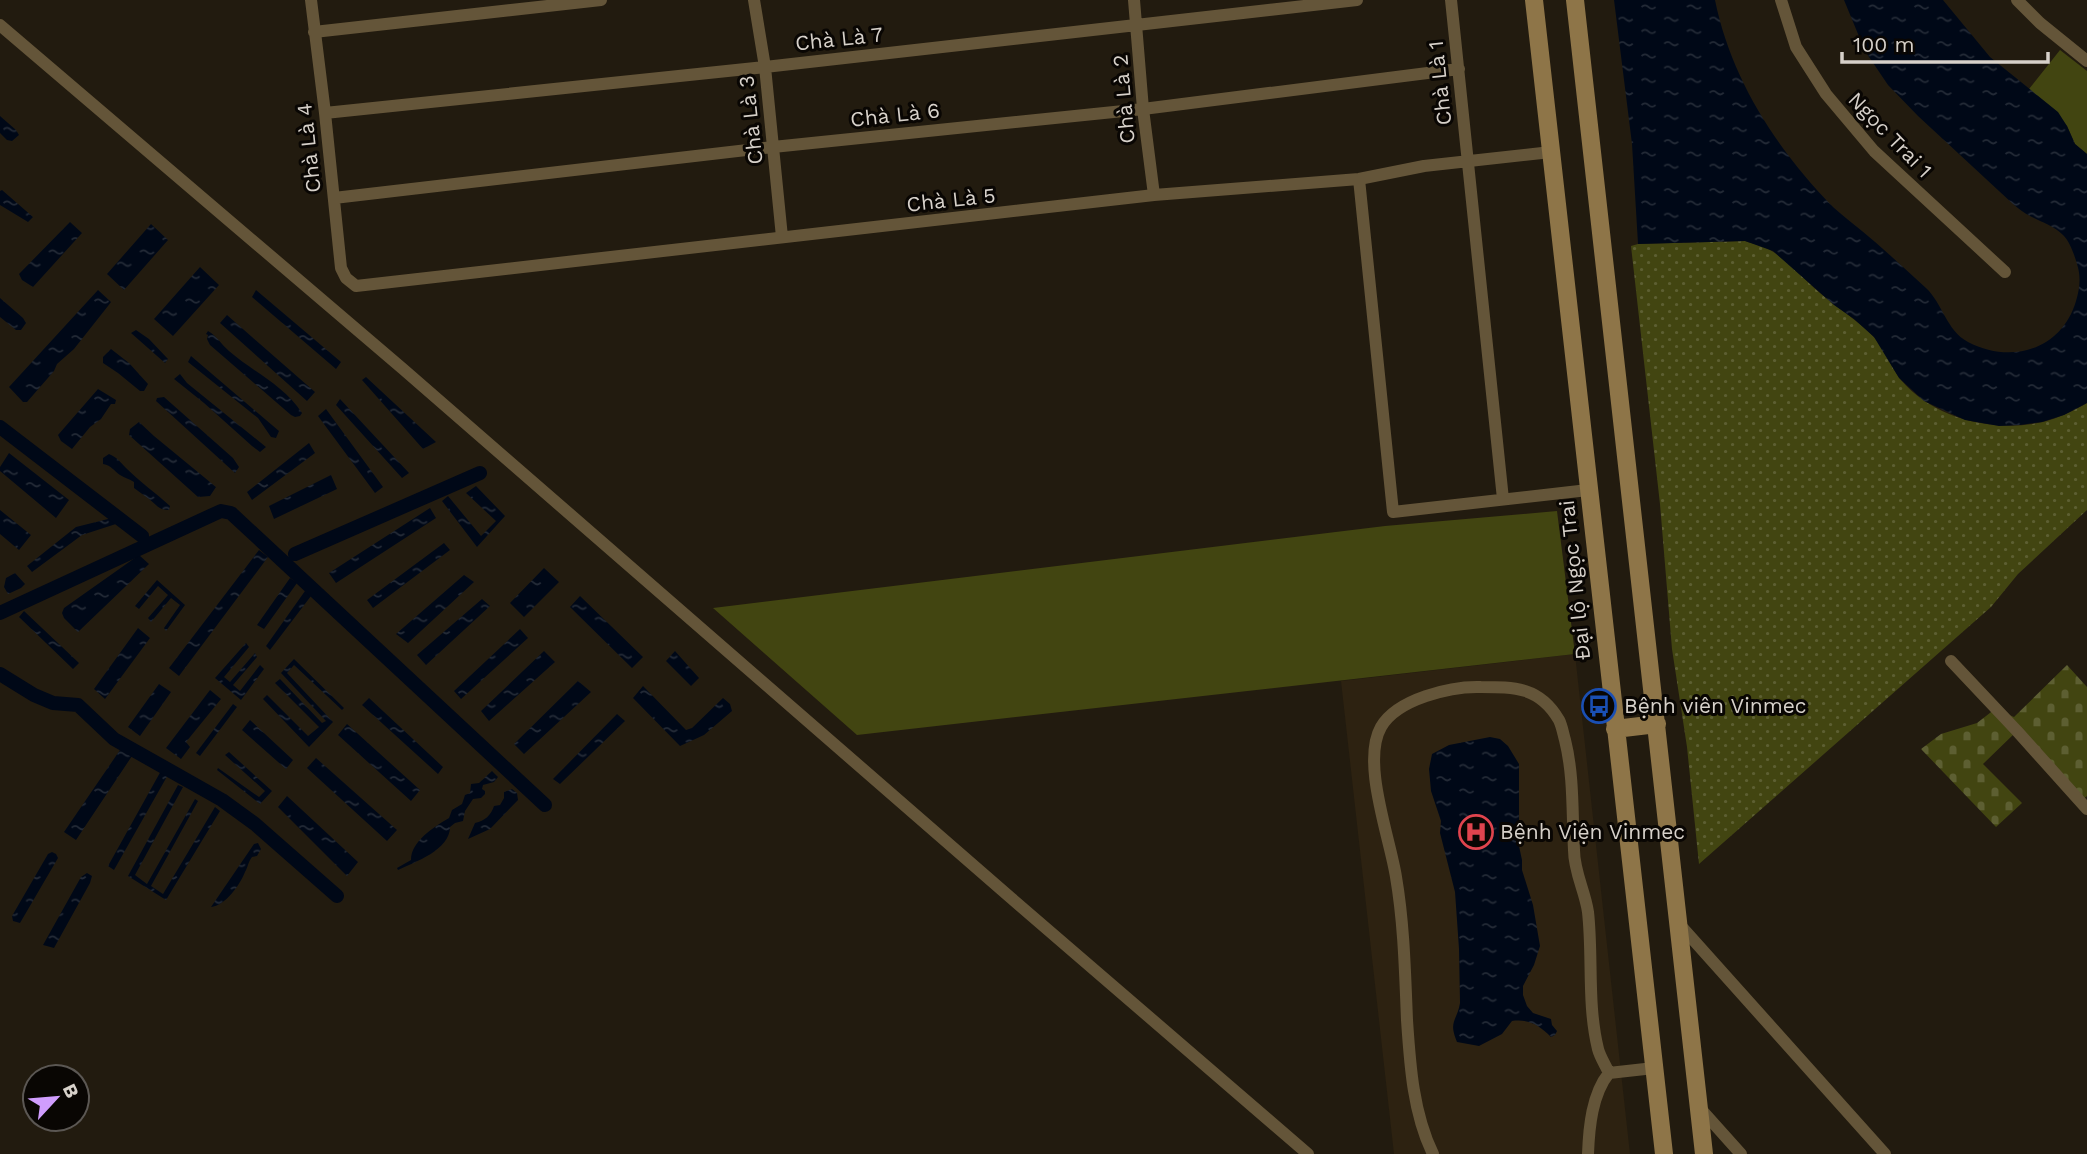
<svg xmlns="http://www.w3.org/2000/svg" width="2087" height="1154" font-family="'Work Sans',sans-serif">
	<defs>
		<pattern id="cemetery-stones" width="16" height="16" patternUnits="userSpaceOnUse" patternTransform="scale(1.75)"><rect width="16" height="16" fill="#424511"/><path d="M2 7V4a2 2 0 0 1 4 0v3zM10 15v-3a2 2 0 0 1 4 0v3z" fill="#5d5f32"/></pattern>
		<pattern id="park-dots" width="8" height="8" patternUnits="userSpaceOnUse" patternTransform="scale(1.75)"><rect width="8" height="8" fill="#424511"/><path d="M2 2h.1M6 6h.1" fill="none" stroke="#5d5f32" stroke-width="1.8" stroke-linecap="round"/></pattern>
		<pattern id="water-ripples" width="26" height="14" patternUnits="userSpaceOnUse" patternTransform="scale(1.75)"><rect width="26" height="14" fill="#000817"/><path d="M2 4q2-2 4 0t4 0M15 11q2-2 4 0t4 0" fill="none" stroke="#242b37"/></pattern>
	</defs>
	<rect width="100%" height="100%" fill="#221b0f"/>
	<path fill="#2d2211" d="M1575,654L1630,1154H1394L1341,681Z"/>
	<path fill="#424511" d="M2060,50L2087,71V154L2075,144L2067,126L2029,89Z
		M1557,511L1575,654L857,735L713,608L1385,526Z"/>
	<path fill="url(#cemetery-stones)" d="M2067,665L2087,687V796L2080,802L2017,731L1983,764L2022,803L1996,827L1921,749L1941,734L1977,723L1995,709L2014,717Z"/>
	<path fill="url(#park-dots)" d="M1745,241C1754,244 1767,247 1775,253C1795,268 1814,290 1835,305C1848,315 1861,324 1872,335C1885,348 1890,366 1901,380C1934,419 1994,433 2043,422C2059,418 2073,411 2087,403V510L2018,574L1991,607L1699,864L1687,747L1672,649L1660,504L1631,246L1638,244Z"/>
	<path fill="url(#water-ripples)" d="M1614,0H1715C1731,79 1777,150 1833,207C1842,215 1852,223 1862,231C1884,249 1905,269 1926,288C1943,304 1946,330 1968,342C2012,365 2062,349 2076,301C2080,288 2081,276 2077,264C2074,254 2070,242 2063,235C2054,226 2041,222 2030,216C2024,213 2018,208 2013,204L1918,116L1888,85L1865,51L1844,0H1943L1990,57L2058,112L2067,126L2075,144L2087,154V403L2064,415L2042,422L2020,425L1999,426L1965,420L1924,401L1899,378L1874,337L1854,319L1834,305L1773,251L1745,241L1638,244L1632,144Z
		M0,116L16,130L19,135L12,141L7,140L0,133Z
		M2,190L33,217L28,222L0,205V191Z
		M70,222L82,233L33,287L22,280L19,274Z
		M151,224L168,240L124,290L107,274Z
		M200,267L219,285L173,336L154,319Z
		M98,290L111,302L108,306L74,349L57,364L54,371L27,402H23L9,387Z
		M256,290L341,362L336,369L252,297Z
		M0,298L23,318L26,323L21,330H16L0,317Z
		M227,315L315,392L307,401L220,323Z
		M136,330L149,339L168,359L165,363L131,333Z
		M208,331C217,336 221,344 229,351C253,372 284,385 302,413L300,416L295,417L291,415L210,345L207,339L208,335L206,334Z
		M111,349L129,363L148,384L144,391H140L118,373L103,363V357Z
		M191,356L279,431L276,438L271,437L258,418L188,362Z
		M180,374L187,383L266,447L260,452L252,446L204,403L174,379Z
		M366,377L436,442L423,449L362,380Z
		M98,389L116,400L115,404H111L101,419L90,427L72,449L61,441L58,435Z
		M164,397L233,458L239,467L235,473L156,401L157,398Z
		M340,399L409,473L402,478L336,405Z
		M326,409L383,487L375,493L318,416Z
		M139,422L154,436L216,487L210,496L198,497L129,435L130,429Z
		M309,443L315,453L252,500L247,492Z
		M9,453L69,500L56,518L0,471V467Z
		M109,454C118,458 120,462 126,468C140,482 156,493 170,506L169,510C158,510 157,505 149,499C144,495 139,492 134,488V482C129,479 125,478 120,475C113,470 112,466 103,464V458Z
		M331,475L337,489L274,519L269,506Z
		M476,486L505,516L477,547L442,501L448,496L481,536L496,521L466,493Z
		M430,508L436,518L336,583L329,573Z
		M0,510L31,535L19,550L0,534Z
		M116,517L119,523L82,535L32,572L27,566L76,527Z
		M444,543L450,550L373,608L367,600Z
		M259,550L268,557L179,676L169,668Z
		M139,555L149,564L78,632L64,618L62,613L64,608Z
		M544,568L559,582L524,617L510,603Z
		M15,573L25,584L21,588L8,594L4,587L6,578Z
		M464,575L474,582L408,643L396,634Z
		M290,578L297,583L264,629L257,625Z
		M157,580L185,605L166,631L164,628L180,605L171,598L151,622L148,618L168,595L158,586L139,609L135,606Z
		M305,591L311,596L270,650L266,646Z
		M29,596L31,599L28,603L0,615V607L19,598Z
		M580,596L643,657L632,668L570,607Z
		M482,599L490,606L426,665L417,655Z
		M24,611L79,663L73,669L19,617Z
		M138,628L150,638L105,699L94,689Z
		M520,629L528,638L461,699L454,691Z
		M246,643L249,647L224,677L230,682L255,653L257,657L233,685L240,691L260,665L264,669L241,700L215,678Z
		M544,651L555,662L489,721L481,711Z
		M675,651L699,678L691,686L666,661Z
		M294,659L344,708L342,710L294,665L287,673L333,722L309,747L263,699L267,695L308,736L319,727L275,683L280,679L322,723L326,721L281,673Z
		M578,681L591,692L524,754L514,744Z
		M159,684L171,692L140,736L128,727Z
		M643,686L686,730L692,728L723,698L730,704L732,711L704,735L680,746L633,698Z
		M210,690L221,699L186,742L190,747L181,759L166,748Z
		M369,698L443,767L438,774L362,705Z
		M233,704L237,707L200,756L196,753Z
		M617,714L625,721L560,784L553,779Z
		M250,720L293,760L286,769L242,730Z
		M347,724L420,790L411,801L338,735Z
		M1490,737L1500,739L1508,746L1519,764V846L1522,860V870L1533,905L1540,946L1534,965L1523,986V995L1527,1006L1533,1013L1551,1019L1552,1025L1557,1031L1555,1035L1551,1037C1539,1025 1529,1019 1512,1021L1502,1034L1479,1046L1457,1042C1448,1021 1457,1021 1460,1003L1459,949L1455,892L1440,833L1441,821L1431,791L1429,769L1432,754L1449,745Z
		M120,750L132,756L76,840L64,832Z
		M229,752L272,791L260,804L217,770L218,768L259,797L265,791L225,755Z
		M316,758L397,830L387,841L307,768Z
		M162,769L169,773L114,870L108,866Z
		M492,771L498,777L494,782L483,785L482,789L485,791V794L481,798L473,799L465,811L463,821L455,823L450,827C450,850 415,862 398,870L397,868L411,860C411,841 434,827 449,818L452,810L462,804L465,795L470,793L471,784L479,783Z
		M178,785L183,787L135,875L147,884L195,799L198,801L151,886L163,894L215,807L220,811L166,900L128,876Z
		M512,789L517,793L518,800L490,829L468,839L475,823C485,821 491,815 494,806L500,805L504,798V792Z
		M287,796L358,862L347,876L278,807Z
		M258,843L261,849L257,856L252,857C248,862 248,867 245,872C240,885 225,906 211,907L254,844Z
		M52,852L56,854L58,858L20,923L13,921L12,916L48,854Z
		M87,873L92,876L90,883L54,948L43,945L81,877Z"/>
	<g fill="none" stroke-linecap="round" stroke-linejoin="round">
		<path stroke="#000817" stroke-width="14" d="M0,427L142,536
			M295,554L480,473
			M0,613L221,511L231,513L545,805
			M0,674L34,695L53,703L78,705L114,739L222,800L255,824L337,896"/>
		<path stroke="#645539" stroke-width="12" d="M311,0L325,113L341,268L346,278L356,286L1154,195L1359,179L1424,166L1551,152
			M754,0L765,67L782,237
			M1134,0L1143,109L1154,195
			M1451,0L1503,499
			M1781,0L1796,47L1826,94L1874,151L2005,272
			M2017,0L2040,23L2087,61
			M0,25L403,369L1011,898L1308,1154
			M314,32L601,0
			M325,113L765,67L1357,0
			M1359,179L1393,512L1588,490
			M334,198L773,147L1143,109L1459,69
			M1951,661L2017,731L2087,809
			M1680,925L1885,1154
			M1698,1106L1741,1154
			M1433,1154C1413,1113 1410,1065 1407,1020C1405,972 1404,924 1396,877C1390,838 1361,762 1381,727C1397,699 1451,686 1481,687C1515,687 1540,687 1559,720C1562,726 1563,733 1565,740C1574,776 1572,813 1574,850C1574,872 1585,891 1588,912C1593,957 1587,1004 1598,1049C1600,1057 1606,1066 1609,1073
			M1588,1154C1589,1127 1592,1094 1609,1073L1654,1068"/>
		<path stroke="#8e7548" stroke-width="18" d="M1534,0L1664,1154
			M1575,0L1704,1154
			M1615,729L1657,724"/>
	</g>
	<defs>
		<g id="bus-ring" transform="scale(1.75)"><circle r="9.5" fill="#090603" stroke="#1a4fb4" stroke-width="1.5"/><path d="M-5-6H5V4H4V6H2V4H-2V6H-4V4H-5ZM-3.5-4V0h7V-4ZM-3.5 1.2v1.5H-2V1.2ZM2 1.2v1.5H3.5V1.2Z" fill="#1a4fb4"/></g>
		<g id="hospital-ring" transform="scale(1.75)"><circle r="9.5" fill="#090603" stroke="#e0444e" stroke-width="1.5"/><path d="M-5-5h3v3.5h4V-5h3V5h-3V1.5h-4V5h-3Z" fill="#e0444e"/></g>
	</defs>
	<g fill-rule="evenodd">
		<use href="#bus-ring" x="1599" y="706"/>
		<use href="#hospital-ring" x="1476" y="832"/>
	</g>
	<g text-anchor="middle" stroke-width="6" stroke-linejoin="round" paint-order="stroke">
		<g font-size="21" fill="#d7d1ca" stroke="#090603">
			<text transform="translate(839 39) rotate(-6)" y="7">Chà Là 7</text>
			<text transform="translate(1440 83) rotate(-96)" y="7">Chà Là 1</text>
			<text transform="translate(1124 99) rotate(-95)" y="7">Chà Là 2</text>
			<text transform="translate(895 115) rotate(-6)" y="7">Chà Là 6</text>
			<text transform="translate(751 120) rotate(-96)" y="7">Chà Là 3</text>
			<text transform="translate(1890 135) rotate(46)" y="7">Ngọc Trai 1</text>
			<text transform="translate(309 148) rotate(-96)" y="7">Chà Là 4</text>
			<text transform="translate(951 200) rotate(-6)" y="7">Chà Là 5</text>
			<text transform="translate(1575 580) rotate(-96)" y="7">Đại lộ Ngọc Trai</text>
		</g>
		<g font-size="21" fill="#d7d1ca" stroke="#090603" text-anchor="start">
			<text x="1624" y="713">Bệnh viên Vinmec</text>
			<text x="1500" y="839">Bệnh Viện Vinmec</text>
		</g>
	</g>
	<g transform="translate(56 1098) rotate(64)"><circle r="33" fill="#090603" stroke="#5b5753" stroke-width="2"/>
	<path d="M0-5L12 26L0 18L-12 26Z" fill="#d09dfe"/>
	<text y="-10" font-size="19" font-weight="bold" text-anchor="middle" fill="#d7d1ca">B</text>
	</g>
	<path d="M1842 52v10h206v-10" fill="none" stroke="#d7d1ca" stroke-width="3.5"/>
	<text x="1853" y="52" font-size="21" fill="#d7d1ca" stroke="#090603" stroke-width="5" paint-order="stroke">100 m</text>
</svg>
